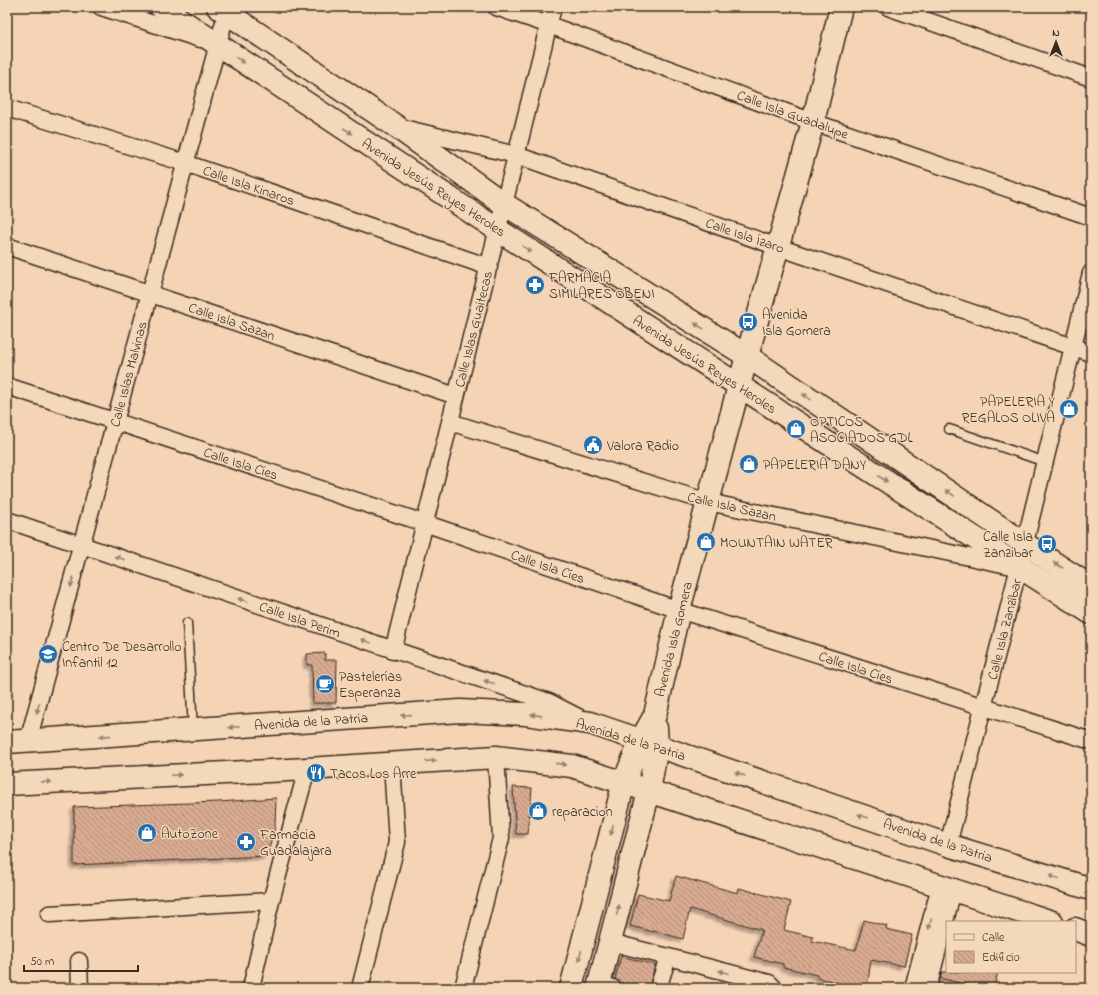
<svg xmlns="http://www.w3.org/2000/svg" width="1098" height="995" font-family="'Indie Flower',sans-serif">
	<defs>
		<pattern id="building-back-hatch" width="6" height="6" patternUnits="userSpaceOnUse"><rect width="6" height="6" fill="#d8ab91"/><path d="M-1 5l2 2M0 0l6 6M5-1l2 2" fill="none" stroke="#b08b76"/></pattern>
		<filter id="shadow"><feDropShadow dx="-3.5" dy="3.5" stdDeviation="1" flood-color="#0004"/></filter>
	</defs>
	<rect width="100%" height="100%" fill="#f5d3b5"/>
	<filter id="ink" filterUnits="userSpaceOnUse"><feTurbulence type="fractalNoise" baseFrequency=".025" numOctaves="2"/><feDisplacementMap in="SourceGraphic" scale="8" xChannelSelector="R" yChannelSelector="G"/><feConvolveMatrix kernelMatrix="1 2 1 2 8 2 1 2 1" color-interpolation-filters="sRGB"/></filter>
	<g filter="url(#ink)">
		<path fill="url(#building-back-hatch)" stroke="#3b2a1e" filter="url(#shadow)" d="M325,653V660H337L336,703H313L312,665H307V654Z
			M513,787L532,788L528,834H516Z
			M276,798L275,827L267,856L74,865V807L219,802Z
			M676,876L738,893L739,888L791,902L784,930L813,937L812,941L856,950L864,920L887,926L886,929L912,935L904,966L871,960L867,988H848L849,985L817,978V975L783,967V964L754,957L762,930L690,909L683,939L654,931V932L630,926L638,894L669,901Z
			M621,956L655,965L649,988H638L621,983L615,979Z
			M942,972H998L994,988H970L971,986L940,978Z"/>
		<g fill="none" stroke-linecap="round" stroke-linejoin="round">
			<g stroke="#3b2a1e" stroke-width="11">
				<path id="lane" d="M949,429L1045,462
					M187,623L193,729"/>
			</g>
			<g stroke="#3b2a1e" stroke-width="19">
				<path id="street" d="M101,7L200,39
					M496,7L549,25L813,122L1091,217
					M888,7L1091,78
					M7,108L185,163L489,267
					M403,128L516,155L778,247L1091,353
					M7,246L456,396
					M7,386L424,523L679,610L1091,741
					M450,422L708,502L1012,566
					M7,520L549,702L578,717
					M393,651L553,7
					M28,741L228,7
					M948,845L1019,567L1091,273
					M49,914L271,901
					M610,942L769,983L774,988
					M79,961L80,988
					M599,984L613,988
					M251,988L271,901L307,769
					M360,988L397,842L392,764
					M463,988L501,838L496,757
					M658,988L668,957
					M913,988L940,886
					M928,988L953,890"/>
			</g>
			<g stroke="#3b2a1e" stroke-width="25">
				<path id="secondary" d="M161,7L498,230L1091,613
					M218,7L397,127L504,204L747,356L1025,544L1091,587
					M571,988L624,782L641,740L655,715L679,610L747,356L813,122L841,7
					M598,988L649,791L657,746L656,728"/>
			</g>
			<g stroke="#3b2a1e" stroke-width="25">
				<path id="primary" d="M7,742L460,711L526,714L590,723L948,845L1091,889
					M7,784L307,769L496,757L572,766L1052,922
					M1075,929L1091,935"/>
			</g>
			<use href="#lane" stroke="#f3d8ba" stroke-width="8"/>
			<use href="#street" stroke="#f3d8ba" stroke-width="16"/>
			<use href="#secondary" stroke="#f3d8ba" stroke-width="22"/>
			<use href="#primary" stroke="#f3d8ba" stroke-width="22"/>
		</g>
		<defs><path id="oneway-solid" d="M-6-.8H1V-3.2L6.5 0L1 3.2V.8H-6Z"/></defs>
		<g fill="#97816c">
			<use href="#oneway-solid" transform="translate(240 60) rotate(33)"/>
			<use href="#oneway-solid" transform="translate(348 131) rotate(33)"/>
			<use href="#oneway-solid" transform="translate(527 249) rotate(33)"/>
			<use href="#oneway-solid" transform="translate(699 326) rotate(-148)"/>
			<use href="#oneway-solid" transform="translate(807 397) rotate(-146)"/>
			<use href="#oneway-solid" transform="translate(883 479) rotate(33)"/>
			<use href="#oneway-solid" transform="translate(950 493) rotate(-146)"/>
			<use href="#oneway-solid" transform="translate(120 558) rotate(-161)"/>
			<use href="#oneway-solid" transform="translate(1058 565) rotate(-147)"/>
			<use href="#oneway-solid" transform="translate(72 582) rotate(105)"/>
			<use href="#oneway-solid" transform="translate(243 600) rotate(-161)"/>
			<use href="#oneway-solid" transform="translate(366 641) rotate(-161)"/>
			<use href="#oneway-solid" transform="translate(489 682) rotate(-162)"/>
			<use href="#oneway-solid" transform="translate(38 708) rotate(105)"/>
			<use href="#oneway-solid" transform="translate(406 715) rotate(176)"/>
			<use href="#oneway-solid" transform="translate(536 715) rotate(-172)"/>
			<use href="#oneway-solid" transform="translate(234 727) rotate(176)"/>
			<use href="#oneway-solid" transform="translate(105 736) rotate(176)"/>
			<use href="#oneway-solid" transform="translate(431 761) rotate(-4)"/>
			<use href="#oneway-solid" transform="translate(561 764) rotate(6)"/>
			<use href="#oneway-solid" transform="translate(740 774) rotate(-161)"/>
			<use href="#oneway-solid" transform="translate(176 775) rotate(-3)"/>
			<use href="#oneway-solid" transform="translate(46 782) rotate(-3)"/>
			<use href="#oneway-solid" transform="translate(863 816) rotate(-161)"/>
			<use href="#oneway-solid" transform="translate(612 830) rotate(104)"/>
			<use href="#oneway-solid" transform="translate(1054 877) rotate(-163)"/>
			<use href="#oneway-solid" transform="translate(618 910) rotate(-76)"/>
			<use href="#oneway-solid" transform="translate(930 924) rotate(105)"/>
			<use href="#oneway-solid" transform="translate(580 956) rotate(104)"/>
			<use href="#oneway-solid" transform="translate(724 972) rotate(-165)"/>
		</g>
	</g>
	<defs>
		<g id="pharmacy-disc" transform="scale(1)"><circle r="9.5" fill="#1f6fb2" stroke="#f3d8ba"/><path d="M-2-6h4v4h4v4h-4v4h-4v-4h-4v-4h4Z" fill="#fff"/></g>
		<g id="bus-disc" transform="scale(1)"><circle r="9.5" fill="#1f6fb2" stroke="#f3d8ba"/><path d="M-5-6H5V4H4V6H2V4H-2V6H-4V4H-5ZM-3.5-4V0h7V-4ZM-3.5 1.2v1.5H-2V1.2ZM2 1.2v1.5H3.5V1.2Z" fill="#fff"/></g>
		<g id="shop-disc" transform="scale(1)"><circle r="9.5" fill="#1f6fb2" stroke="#f3d8ba"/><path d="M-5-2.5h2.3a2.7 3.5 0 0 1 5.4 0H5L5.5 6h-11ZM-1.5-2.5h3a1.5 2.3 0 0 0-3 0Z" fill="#fff"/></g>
		<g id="civic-disc" transform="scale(1)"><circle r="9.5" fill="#1f6fb2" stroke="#f3d8ba"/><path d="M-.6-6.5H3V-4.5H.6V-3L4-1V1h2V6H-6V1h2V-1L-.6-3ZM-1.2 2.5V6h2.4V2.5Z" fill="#fff"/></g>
		<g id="school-disc" transform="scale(1)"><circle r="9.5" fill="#1f6fb2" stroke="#f3d8ba"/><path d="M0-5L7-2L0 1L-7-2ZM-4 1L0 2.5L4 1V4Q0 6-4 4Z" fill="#fff"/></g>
		<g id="cafe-disc" transform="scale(1)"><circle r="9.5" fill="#1f6fb2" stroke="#f3d8ba"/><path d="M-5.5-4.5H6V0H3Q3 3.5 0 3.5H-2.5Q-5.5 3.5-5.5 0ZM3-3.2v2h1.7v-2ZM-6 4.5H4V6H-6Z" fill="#fff"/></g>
		<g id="restaurant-disc" transform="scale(1)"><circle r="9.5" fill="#1f6fb2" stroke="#f3d8ba"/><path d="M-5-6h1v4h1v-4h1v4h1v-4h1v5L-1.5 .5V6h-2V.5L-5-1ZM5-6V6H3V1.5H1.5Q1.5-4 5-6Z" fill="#fff"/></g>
	</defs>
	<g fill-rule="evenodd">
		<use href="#pharmacy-disc" x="535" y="285"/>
		<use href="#bus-disc" x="748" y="322"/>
		<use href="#shop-disc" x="1069" y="409"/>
		<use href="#shop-disc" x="796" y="429"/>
		<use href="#civic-disc" x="593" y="445"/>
		<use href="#shop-disc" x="749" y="464"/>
		<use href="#shop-disc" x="706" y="542"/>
		<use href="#bus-disc" x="1047" y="544"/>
		<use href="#school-disc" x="48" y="654"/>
		<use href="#cafe-disc" x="325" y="684"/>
		<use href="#restaurant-disc" x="316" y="773"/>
		<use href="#shop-disc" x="538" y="811"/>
		<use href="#shop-disc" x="147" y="833"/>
		<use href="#pharmacy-disc" x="246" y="842"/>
	</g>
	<g text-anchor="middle" stroke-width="3" stroke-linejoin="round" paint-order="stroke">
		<g font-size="14" fill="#3b2a1e" stroke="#f3d8ba">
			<text transform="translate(793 114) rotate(20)" y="5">Calle Isla Guadalupe</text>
			<text transform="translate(249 185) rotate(19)" y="5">Calle Isla Kinaros</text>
			<text transform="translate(434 187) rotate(33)" y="5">Avenida Jesús Reyes Heroles</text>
			<text transform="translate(745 235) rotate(19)" y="5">Calle Isla Ízaro</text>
			<text transform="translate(232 321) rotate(19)" y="5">Calle Isla Sazan</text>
			<text transform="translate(473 329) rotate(-76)" y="5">Calle Islas Guaitecas</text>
			<text transform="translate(705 364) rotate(33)" y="5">Avenida Jesús Reyes Heroles</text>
			<text transform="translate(128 374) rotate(-75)" y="5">Calle Islas Malvinas</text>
			<text transform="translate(241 463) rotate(18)" y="5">Calle Isla Cíes</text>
			<text transform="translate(732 506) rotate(13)" y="5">Calle Isla Sazan</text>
			<text transform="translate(548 566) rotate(19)" y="5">Calle Isla Cíes</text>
			<text transform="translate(300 619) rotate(19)" y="5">Calle Isla Perim</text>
			<text transform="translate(1004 629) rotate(-76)" y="5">Calle Isla Zanzíbar</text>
			<text transform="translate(673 639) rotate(-76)" y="5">Avenida Isla Gomera</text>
			<text transform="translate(856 667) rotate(18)" y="5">Calle Isla Cíes</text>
			<text transform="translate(311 721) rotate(-4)" y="5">Avenida de la Patria</text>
			<text transform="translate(631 739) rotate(17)" y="5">Avenida de la Patria</text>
			<text transform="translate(938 840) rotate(18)" y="5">Avenida de la Patria</text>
		</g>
		<g font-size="14" fill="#3b2a1e" stroke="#f3d8ba" text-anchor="start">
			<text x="549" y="282">FARMACIA<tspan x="549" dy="16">SIMILARES OBENI</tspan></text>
			<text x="762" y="319">Avenida<tspan x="762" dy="16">Isla Gomera</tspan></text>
			<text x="1055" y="406" text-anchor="end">PAPELERIA Y<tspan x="1055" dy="16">REGALOS OLIVA</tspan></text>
			<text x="810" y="426">OPTICOS<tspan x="810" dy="16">ASOCIADOS GDL</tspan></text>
			<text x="607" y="450">Valora Radio</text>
			<text x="763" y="469">PAPELERIA DANY</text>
			<text x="1033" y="541" text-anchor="end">Calle Isla<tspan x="1033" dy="16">Zanzibar</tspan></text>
			<text x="720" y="547">MOUNTAIN WATER</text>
			<text x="62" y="651">Centro De Desarrollo<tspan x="62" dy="16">Infantil 12</tspan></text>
			<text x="339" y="681">Pastelerías<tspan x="339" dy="16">Esperanza</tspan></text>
			<text x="330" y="778">Tacos Los Arre</text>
			<text x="552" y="816">reparacion</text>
			<text x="161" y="838">AutoZone</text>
			<text x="260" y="839">Farmacia<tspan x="260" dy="16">Guadalajara</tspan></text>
		</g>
	</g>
	<rect width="1098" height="995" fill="none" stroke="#f3d8ba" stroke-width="24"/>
	<rect x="12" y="12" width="1074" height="971" fill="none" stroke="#3b2a1e" stroke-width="1.5" filter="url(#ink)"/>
	<rect x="946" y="921" width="130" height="52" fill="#f3d8ba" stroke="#a9927c"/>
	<rect x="954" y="934" width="20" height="6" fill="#f3d8ba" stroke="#a9927c"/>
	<text x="982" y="941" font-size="12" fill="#3b2a1e">Calle</text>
	<rect x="954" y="951" width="20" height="12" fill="url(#building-back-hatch)" stroke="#a9927c"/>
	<text x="982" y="961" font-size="12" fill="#3b2a1e">Edificio</text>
	<g transform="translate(1056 42)" stroke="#f3d8ba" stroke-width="3" paint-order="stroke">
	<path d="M0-3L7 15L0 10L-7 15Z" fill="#3b2a1e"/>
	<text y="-6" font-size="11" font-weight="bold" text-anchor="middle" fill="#3b2a1e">N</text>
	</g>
	<path d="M24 965v6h114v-6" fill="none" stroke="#3b2a1e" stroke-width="2"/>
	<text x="30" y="965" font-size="12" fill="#3b2a1e" stroke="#f3d8ba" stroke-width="3" paint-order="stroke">50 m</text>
</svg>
